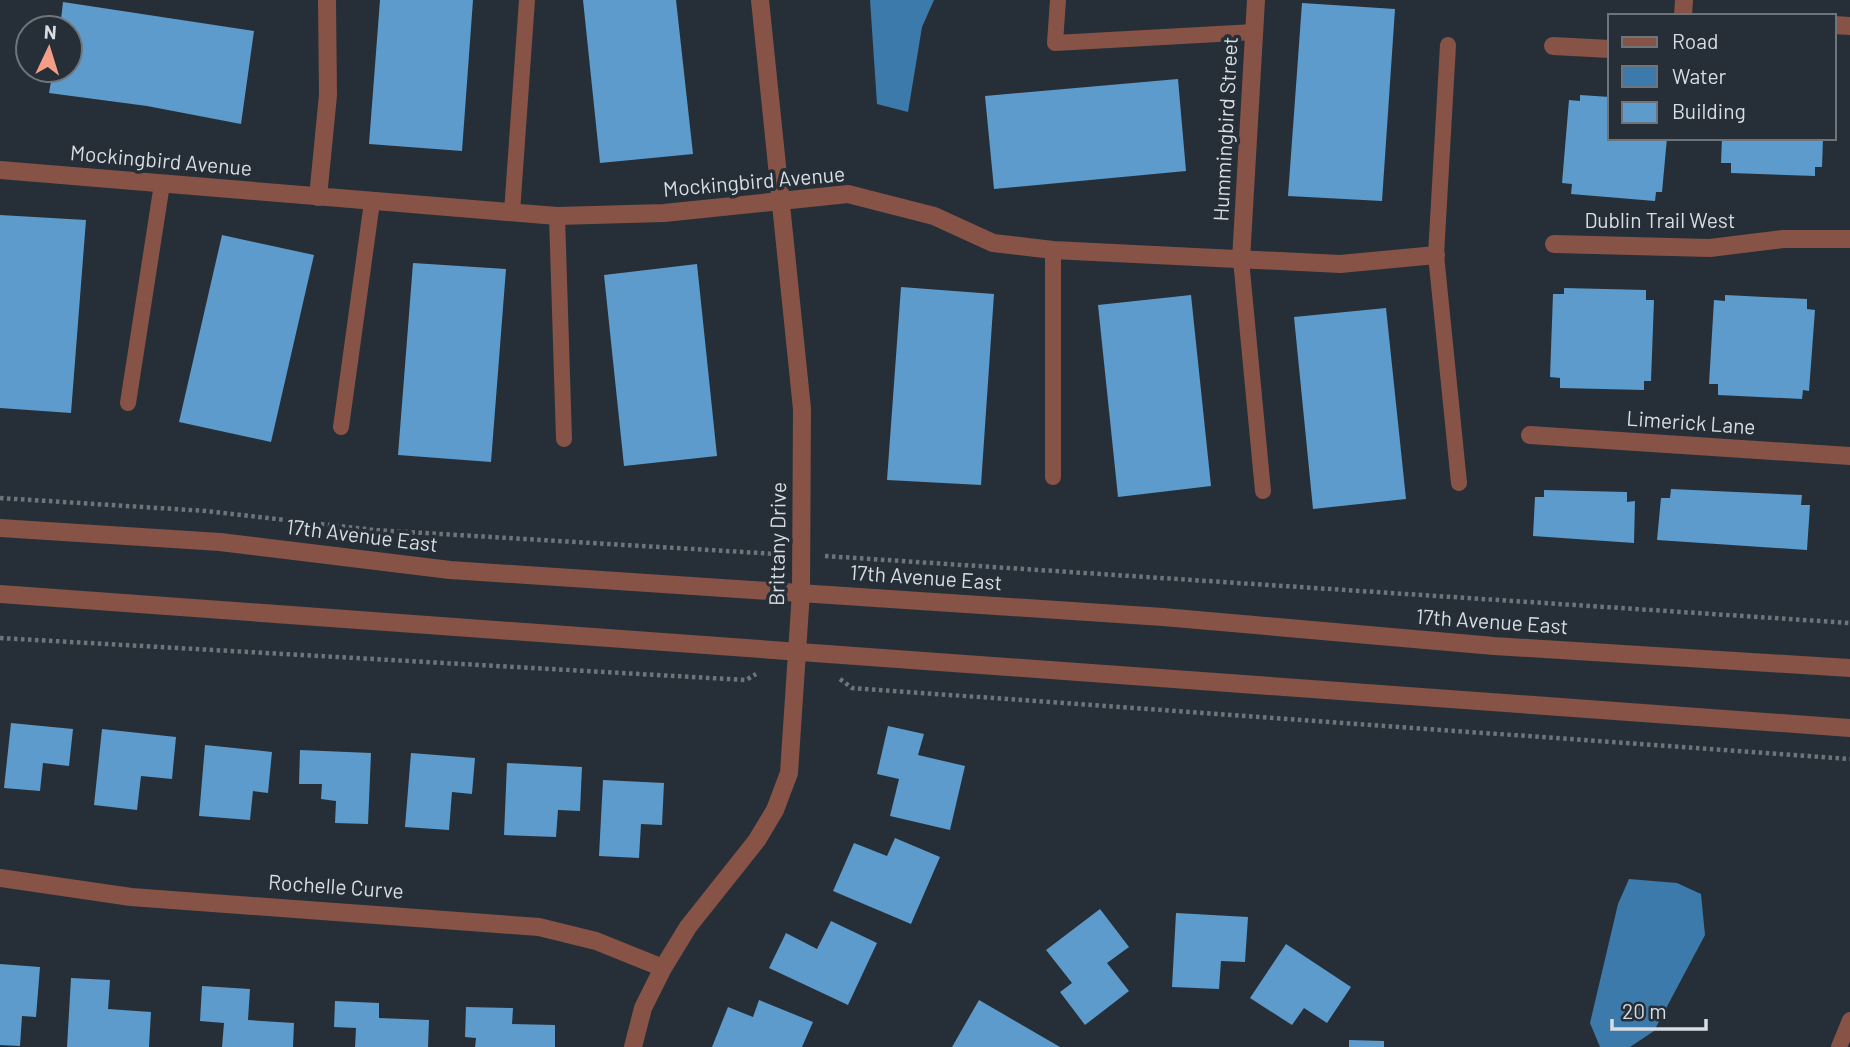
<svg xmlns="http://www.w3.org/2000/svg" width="1850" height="1047" font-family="Barlow,sans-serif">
	<rect width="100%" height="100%" fill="#262f37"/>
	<path fill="#3b7aaa" d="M870,0H934L922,27L908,112L877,104Z
		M1629,879L1677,883L1701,894L1705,935L1654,1031L1630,1047H1600L1590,1023L1618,904Z"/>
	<path fill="#5c9bcc" d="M380,0H473L462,151L369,144Z
		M583,0H676L693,154L600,163Z
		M63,2L254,31L241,124L147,106L49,93L53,70H70V28H60Z
		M1302,3L1395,9L1382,201L1288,196Z
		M1178,79L1186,171L994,189L985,96Z
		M1580,95L1610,97V138H1667L1662,192H1656L1655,201L1571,194L1572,184L1562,183L1569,100L1580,101Z
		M1722,138H1823L1822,167H1815V176L1731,173V163H1721Z
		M0,215L86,220L71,413L0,408Z
		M222,235L314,255L271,442L179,422Z
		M413,263L506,269L491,462L398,455Z
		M697,264L717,456L624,466L604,275Z
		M901,287L994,294L981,485L887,480Z
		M1564,288L1646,290V300H1654L1651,381H1644V390L1560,388V378L1550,377L1553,294H1564Z
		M1191,295L1211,486L1118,497L1098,305Z
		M1725,295L1807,299V309L1815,310L1809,391L1803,390L1802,399L1718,395V384H1709L1714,300L1725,301Z
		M1386,308L1406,499L1313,509L1294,317Z
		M1671,489L1802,495L1801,505H1810L1807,550L1657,540L1661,498H1670Z
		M1544,490L1627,492V502L1635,501L1634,543L1533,536L1535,497H1544Z
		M11,723L73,729L69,766L43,763L40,791L4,788Z
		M888,726L924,734L918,755L965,766L950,830L890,816L899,779L877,774Z
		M102,729L176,737L172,779L141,776L137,810L94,805Z
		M205,745L272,752L268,793L253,791L250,820L199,816Z
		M300,750L371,753L368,824L335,823L336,801L321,799L322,784H299Z
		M411,753L475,758L472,794L452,792L449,830L405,827Z
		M507,763L582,767L580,811L558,810L556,837L504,835Z
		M603,780L664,783L662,825L641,824L639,858L599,856Z
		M895,838L940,857L911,924L833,891L854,843L887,856Z
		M1100,909L1129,947L1107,963L1129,991L1085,1025L1060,992L1072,983L1046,950Z
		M1176,913L1248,917L1245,962L1221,961L1219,989L1172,987Z
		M831,921L877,943L848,1005L769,968L786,933L817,949Z
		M1286,944L1351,987L1327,1023L1304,1008L1292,1025L1250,998Z
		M0,964L40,967L36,1017L22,1016L20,1046L0,1045Z
		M71,978L110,980L108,1009L151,1012L149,1047H67Z
		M202,986L250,989L248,1020L294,1023L293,1047H222L224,1023L200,1021Z
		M759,1000L813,1022L802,1047H712L728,1007L753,1017Z
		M979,1000L1060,1047H952Z
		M335,1001L379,1003V1018L429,1020L428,1047H355L356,1028L334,1027Z
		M466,1007L513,1008L512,1024L555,1025V1047H475L476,1038L465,1037Z
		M1349,1040L1384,1041V1047H1349Z"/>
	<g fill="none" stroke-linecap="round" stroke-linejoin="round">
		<path stroke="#6d757b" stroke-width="4.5" stroke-dasharray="3.5 3.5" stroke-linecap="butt" d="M0,498L206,511L374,530L777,554
			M825,556L1850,623
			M0,638L746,680L756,674
			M840,679L852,688L1850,759"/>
		<path stroke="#865346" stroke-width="16" d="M1058,0L1055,43L1254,32
			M1448,45L1436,255L1459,483
			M512,212L527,0
			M557,216L564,439
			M1053,250V477
			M1241,260L1263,491
			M128,403L162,184
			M341,427L372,202
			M1839,1047L1850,1020"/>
		<path stroke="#865346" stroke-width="18" d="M1683,16L1684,0
			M1834,25L1850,26
			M1553,46L1610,49
			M0,170L557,216L664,213L848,194L934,216L993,243L1053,250L1340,264L1436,255
			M318,197L328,95L327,0
			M1554,244L1710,248L1783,239H1850
			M1241,260L1256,0
			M1530,435L1850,456
			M0,878L131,897L539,927L596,941L663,968
			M633,1047L643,1008L663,968L688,927L757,840L775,810L789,773L801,592L802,409L760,0"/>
		<path stroke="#865346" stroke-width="18" d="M0,528L220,542L450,570L1163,617L1494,646L1850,668
			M0,594L1850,728"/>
	</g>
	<g text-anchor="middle" stroke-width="7" stroke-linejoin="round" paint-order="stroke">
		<g font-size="21" fill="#d7dde2" stroke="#262f37">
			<text transform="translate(1226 129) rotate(-87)" y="7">Hummingbird Street</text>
			<text transform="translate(161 161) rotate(5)" y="7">Mockingbird Avenue</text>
			<text transform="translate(754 182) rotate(-5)" y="7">Mockingbird Avenue</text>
			<text x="1660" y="228">Dublin Trail West</text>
			<text transform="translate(1691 423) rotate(4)" y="7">Limerick Lane</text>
			<text transform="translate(362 536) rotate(7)" y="7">17th Avenue East</text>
			<text transform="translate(778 544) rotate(-89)" y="7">Brittany Drive</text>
			<text transform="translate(926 578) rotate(4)" y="7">17th Avenue East</text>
			<text transform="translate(1492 622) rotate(4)" y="7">17th Avenue East</text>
			<text transform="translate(336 887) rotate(4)" y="7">Rochelle Curve</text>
		</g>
	</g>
	<rect x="1608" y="14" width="228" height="126" fill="#262f37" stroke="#6d757b" stroke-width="2"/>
	<rect x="1622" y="37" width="35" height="10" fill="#865346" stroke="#6d757b" stroke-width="2"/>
	<text x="1672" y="49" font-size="21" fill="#d7dde2">Road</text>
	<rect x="1622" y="66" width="35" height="21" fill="#3b7aaa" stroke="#6d757b" stroke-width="2"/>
	<text x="1672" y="84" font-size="21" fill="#d7dde2">Water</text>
	<rect x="1622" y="102" width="35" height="21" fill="#5c9bcc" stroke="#6d757b" stroke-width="2"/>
	<text x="1672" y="119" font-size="21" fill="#d7dde2">Building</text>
	<g transform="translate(49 49) rotate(4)"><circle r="33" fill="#262f37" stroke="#6d757b" stroke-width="2"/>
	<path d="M0-5L12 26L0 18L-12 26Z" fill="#f49e88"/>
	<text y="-10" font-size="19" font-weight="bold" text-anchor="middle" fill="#d7dde2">N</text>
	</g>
	<path d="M1612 1019v10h94v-10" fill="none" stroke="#d7dde2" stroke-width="3.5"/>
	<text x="1622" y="1019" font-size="21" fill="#d7dde2" stroke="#262f37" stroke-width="5" paint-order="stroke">20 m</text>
</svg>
